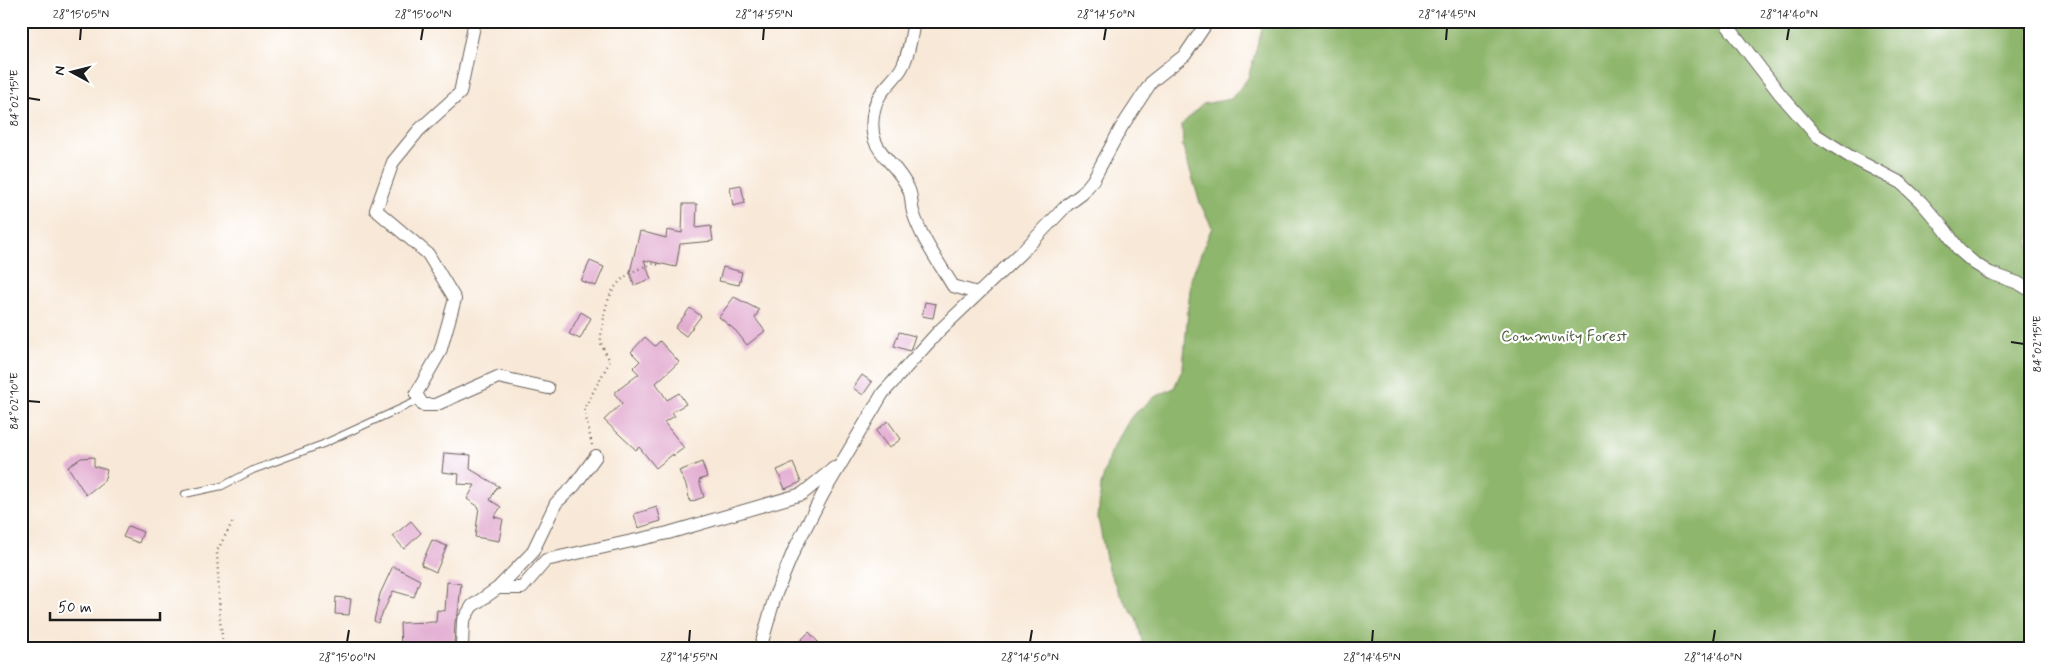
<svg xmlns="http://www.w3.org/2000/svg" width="2051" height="670" font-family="Mynerve,sans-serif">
	<rect width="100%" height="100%" fill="#fff"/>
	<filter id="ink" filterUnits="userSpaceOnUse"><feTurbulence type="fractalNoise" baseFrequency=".02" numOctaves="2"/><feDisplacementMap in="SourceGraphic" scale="10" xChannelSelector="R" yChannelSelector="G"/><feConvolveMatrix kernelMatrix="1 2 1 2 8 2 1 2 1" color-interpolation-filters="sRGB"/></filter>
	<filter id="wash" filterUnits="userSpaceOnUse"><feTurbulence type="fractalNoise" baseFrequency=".0096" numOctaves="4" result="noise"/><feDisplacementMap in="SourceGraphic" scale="20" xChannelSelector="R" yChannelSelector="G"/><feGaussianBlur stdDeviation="1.12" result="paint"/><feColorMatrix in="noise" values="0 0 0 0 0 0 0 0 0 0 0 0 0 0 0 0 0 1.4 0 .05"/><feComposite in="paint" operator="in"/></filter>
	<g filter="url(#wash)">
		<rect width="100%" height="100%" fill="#f8e8d7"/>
		<path fill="#8eb66c" stroke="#556944" d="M1264,21H2030V649H1138L1142,641L1136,618L1120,595L1108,569L1098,518L1101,485L1110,453L1131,417L1153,398L1174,388L1183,367L1191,278L1212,227L1200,203L1183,147L1182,124L1203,104L1231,99L1248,78Z"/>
		<g id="blocks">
			<path fill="#e2abd0" d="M741,185L745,203L733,206L730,187Z
				M683,204H697L696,228L711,226L713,241L680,244L676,267L644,260L651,279L634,285L630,272L640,231L666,238L667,230L682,233Z
				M590,261L604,267L596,286L581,281Z
				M723,267L742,272L739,285L719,281Z
				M734,297L759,310L755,318L765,331L747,345L736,331L719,317Z
				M925,302L936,304L933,318L922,316Z
				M690,308L701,316L686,336L675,328Z
				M581,312L591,318L580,339L569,334Z
				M899,332L915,336L910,351L894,346Z
				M645,337L655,346L660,341L679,362L656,383L667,400L679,393L686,404L672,412L675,416L664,422L684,448L673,456V454L656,468L639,447L636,450L604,420L622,403L614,393L639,374L633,368L640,361L631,352Z
				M862,375L872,382L863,395L853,388Z
				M888,421L901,439L889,448L876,431Z
				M444,453L471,455L470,469L500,487H497L490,500L501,507L494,517L503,519L499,541L475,537L479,507L467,499L475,485L458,484L459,474L442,472Z
				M94,457V466L107,470L104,481L86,495L68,467L81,458Z
				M702,462L707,477L699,480L704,497L690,502L686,485L679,471Z
				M793,463L801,482L785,489L777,470Z
				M657,507L661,521L638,528L634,514Z
				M411,521L421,533L404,549L393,536Z
				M128,526L143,532L139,543L123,537Z
				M432,540L447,546L436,572L421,565Z
				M393,566L420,580L414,597L393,591L378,623L374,621L380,594Z
				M447,582L461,584L458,614L455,621L454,646L426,645V649H401L400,623L436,622L437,610L445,611Z
				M336,597L351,599L349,615L335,614Z
				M809,632L818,642L811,649H792Z"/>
		</g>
	</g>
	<g filter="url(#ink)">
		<use href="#blocks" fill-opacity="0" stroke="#69635d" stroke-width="1"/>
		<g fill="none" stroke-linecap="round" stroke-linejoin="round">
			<g stroke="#69635d" stroke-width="8">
				<path id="lane" d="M185,494L222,486L253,470L323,444L419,400"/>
			</g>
			<g stroke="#69635d" stroke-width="14">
				<path id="street" d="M475,21L460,93L419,130L393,162L376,210L428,254L455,299L440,352L416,394L423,405H435L498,377L548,388
					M914,21C911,37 909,55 901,69C892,83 877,92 874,110C865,154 894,156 909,190C912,197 911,205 913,212C921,238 939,263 953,286L977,293
					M1724,21L1780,94L1816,135L1849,156L1901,183L1921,202L1946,231L1959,250L1974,263L1990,273L2018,283L2030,290
					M498,588L532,553L556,503L574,486L596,456
					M462,646L463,621L472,606L498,588H522L546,560L668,533L802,494L834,468
					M760,649L775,596L794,550L823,494L883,393L939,331L1025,249L1067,205L1082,194L1093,180L1121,128L1152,81L1185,55L1208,21"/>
			</g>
			<path stroke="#69635d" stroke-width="2.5" stroke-dasharray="1 4" stroke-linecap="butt" d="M592,445L584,409L610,361C607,355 603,349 601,343C600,338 602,329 603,324C607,288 621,273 655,263L658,265
				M224,649L220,621L217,551L233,521"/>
			<use href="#lane" stroke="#fff" stroke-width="6"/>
			<use href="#street" stroke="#fff" stroke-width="12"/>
		</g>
	</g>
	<path fill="none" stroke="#1c1c1c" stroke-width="2" d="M80,40L81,28M421,40L423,28M763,40L764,28M1104,40L1106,28M1446,40L1447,28M1787,40L1789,28M28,98L40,100M2011,342L2024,344M28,401L40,402M347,642L349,630M689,642L690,630M1030,642L1032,630M1372,642L1373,630M1713,642L1715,630"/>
	<g text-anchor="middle" stroke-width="4.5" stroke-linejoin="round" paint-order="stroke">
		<g font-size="16" fill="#515d3e" stroke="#fff">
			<text x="1564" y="341">Community Forest</text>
		</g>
	</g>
	<rect width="2051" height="670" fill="none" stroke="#fff" stroke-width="55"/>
	<g transform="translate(72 72) rotate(277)" stroke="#ffffff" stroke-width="4" paint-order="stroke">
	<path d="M0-4L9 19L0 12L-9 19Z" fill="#1c1c1c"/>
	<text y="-8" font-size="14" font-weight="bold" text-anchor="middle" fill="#1c1c1c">N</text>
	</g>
	<path d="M50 612v8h110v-8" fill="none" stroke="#1c1c1c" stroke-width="2.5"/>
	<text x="58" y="612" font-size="15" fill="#1c1c1c" stroke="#ffffff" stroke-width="4" paint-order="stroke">50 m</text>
	<rect x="28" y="28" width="1996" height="614" fill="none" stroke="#1c1c1c" stroke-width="2"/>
	<g font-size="12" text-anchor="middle" fill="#1c1c1c">
		<text x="81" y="18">28°15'05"N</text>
		<text x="423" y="18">28°15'00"N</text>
		<text x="764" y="18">28°14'55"N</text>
		<text x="1106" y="18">28°14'50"N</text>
		<text x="1447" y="18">28°14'45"N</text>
		<text x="1789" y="18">28°14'40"N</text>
		<text transform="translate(14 98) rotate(-90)" y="4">84°02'15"E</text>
		<text transform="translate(2037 344) rotate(-90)" y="4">84°02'15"E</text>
		<text transform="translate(14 401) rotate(-90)" y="4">84°02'10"E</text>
		<text x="347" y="661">28°15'00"N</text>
		<text x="689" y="661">28°14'55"N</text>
		<text x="1030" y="661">28°14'50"N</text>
		<text x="1372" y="661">28°14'45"N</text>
		<text x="1713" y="661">28°14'40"N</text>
	</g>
</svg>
